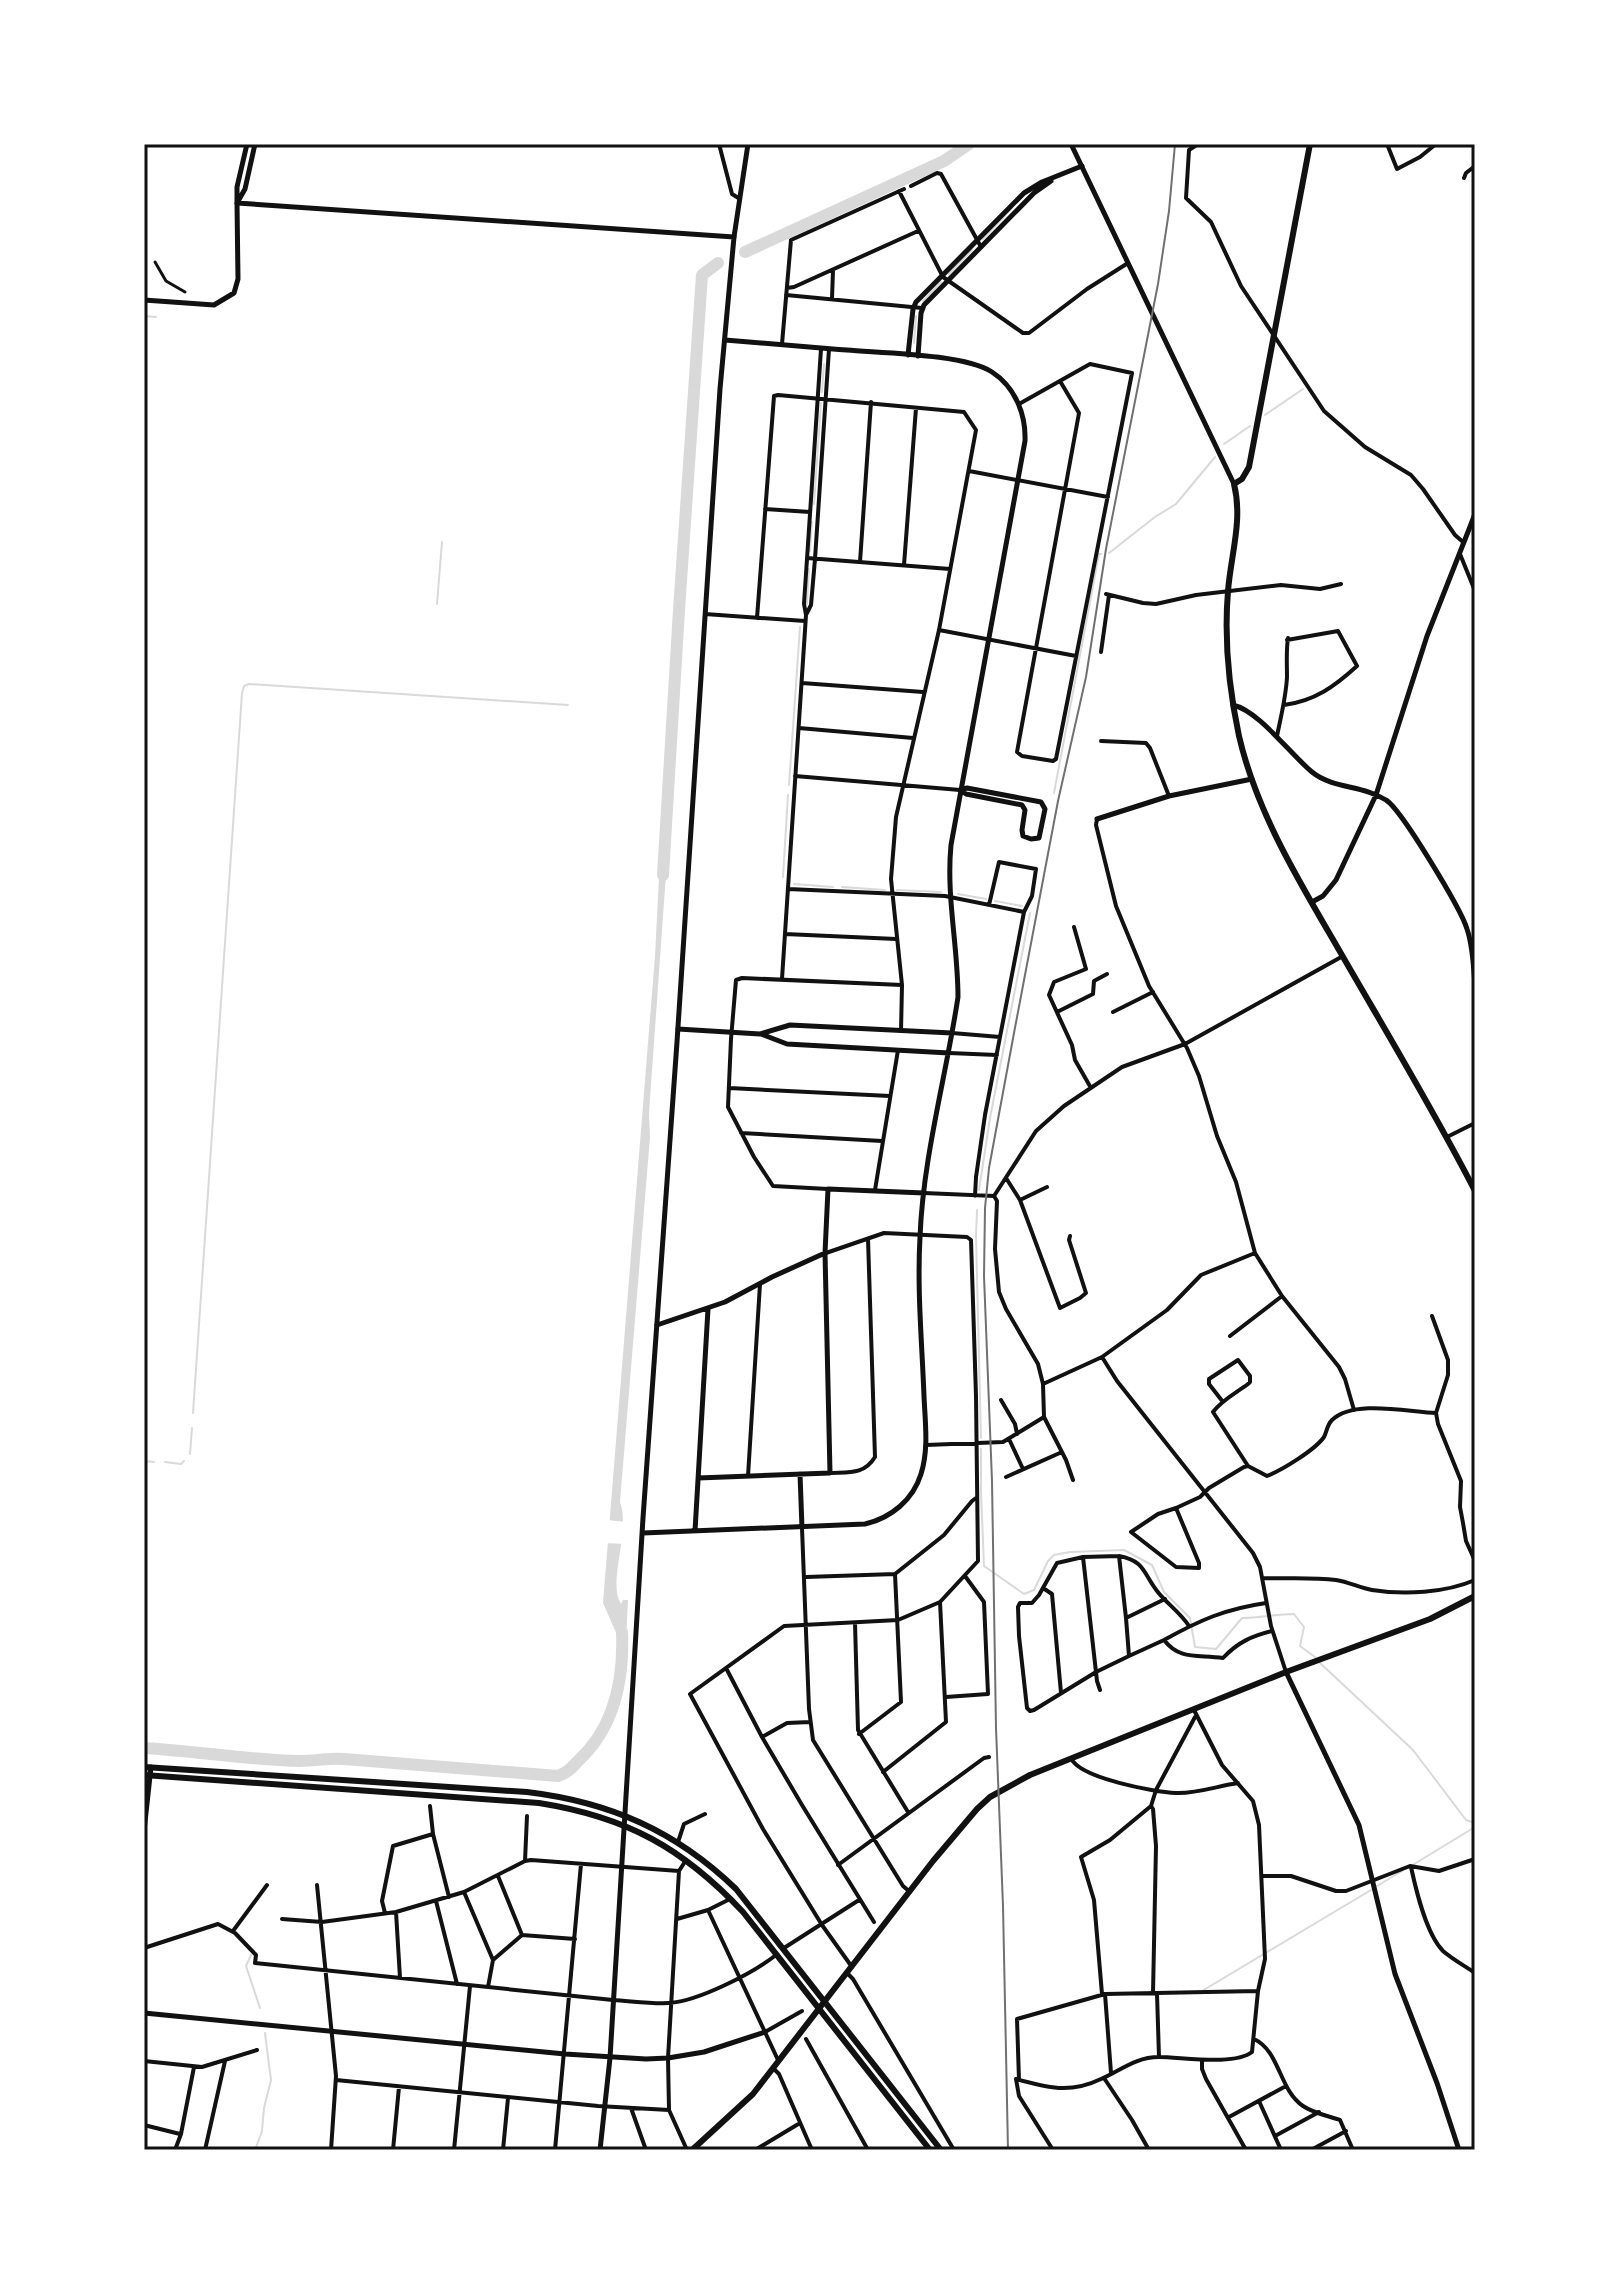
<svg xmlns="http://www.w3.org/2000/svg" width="1619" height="2294" font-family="'Playfair Display',serif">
	<rect width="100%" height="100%" fill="#fff"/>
	<path fill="#d9d9d9" d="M660,858L667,860L649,1113L650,1137L620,1502C631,1532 607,1582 621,1604L623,1600H628L626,1642L622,1646L603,1603L655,956Z"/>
	<path fill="#fff" d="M607,1520L627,1522L626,1544L605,1543Z"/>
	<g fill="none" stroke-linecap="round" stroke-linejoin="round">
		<path stroke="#d9d9d9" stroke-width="2" d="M983,239L1012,208
			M949,274L972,250
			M923,301L941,282
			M144,316L156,317
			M914,343L916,316
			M822,392L824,364
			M1265,415L1303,389
			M1224,444L1250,426
			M814,504L821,403
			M810,551L812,522
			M1109,553L1155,517L1176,504L1215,457
			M437,604L442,542
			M807,604L809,569
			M789,785L800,627
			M1054,793L1099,554H1101
			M783,877L788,795
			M794,884L833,887
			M842,887L885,890
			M897,890L941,892
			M958,894L986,899
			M995,901L1022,906
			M979,1190L990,1118L1030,913
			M977,1210L976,1236L981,1438
			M193,1413L242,693L244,686L249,684L568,705
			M981,1449V1492L984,1566L1024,1594L1034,1590L1048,1561L1054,1555L1070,1552L1124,1550L1152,1565L1164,1592L1190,1618L1195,1647L1216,1649L1242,1618C1260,1618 1276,1614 1294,1614L1304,1627L1300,1646L1315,1657
			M190,1454L192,1428
			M144,1461L154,1462
			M165,1462L181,1464L184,1461
			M1319,1662L1413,1750L1466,1820L1475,1823
			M1411,1866L1475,1827
			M1377,1886L1402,1871
			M251,1955L246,1966L260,2008
			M1202,1991L1371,1890
			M255,2150L262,2131L264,2108L271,2080L265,2033"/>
		<path stroke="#d9d9d9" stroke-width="12" d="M745,252L944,161L969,144
			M663,875L679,610L702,275L718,263
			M144,1748C196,1751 248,1760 300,1761C315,1761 329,1758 344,1759L558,1776C567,1773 572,1768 578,1761C615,1727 624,1680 622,1632"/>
		<path stroke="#111" stroke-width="3" d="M155,262L166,281L185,292"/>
		<path stroke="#111" stroke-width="4" d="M719,144L732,194L740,199
			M1198,144L1189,150L1186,198L1211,222L1241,286L1324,411L1365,447L1411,475L1423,489L1455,535L1463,542
			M1387,144L1397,169L1420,157L1436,144
			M1464,178L1466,173L1475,166
			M911,186L937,173L941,174L981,247
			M899,191L943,277L1023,333H1029L1087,289L1128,263
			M787,288L794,287L918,231
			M786,295L922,308
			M832,299L833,270
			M782,344L791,240L904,189
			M1019,404L1090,364L1132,373L1056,759L1053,761L1022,756L1017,752L1079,413L1060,381
			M969,471L1108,497
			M765,509L810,512
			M1460,554L1475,591
			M807,558L950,569
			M860,562L871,402
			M904,565L916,408
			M1106,594L1143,603L1156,604L1196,595L1281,585L1320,589L1341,584
			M807,613L811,605L815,559L829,349
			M705,614L805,621
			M757,618L774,396L778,395L964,412L976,430L939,630L896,817L891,879L902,985L901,1031
			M939,630L1076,656
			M1101,652L1109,595
			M802,683L923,692
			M1284,705C1315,701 1335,686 1357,666L1338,631L1287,640
			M799,728L913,738
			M1277,736C1281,716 1286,697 1287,677C1287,663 1286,651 1288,638
			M1101,741L1146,743L1150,748L1169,796
			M795,776L960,790
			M1097,819L1096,825L1116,906L1149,986L1187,1048L1199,1076L1217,1136L1236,1182L1255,1253L1282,1296L1339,1367L1345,1379L1354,1410
			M788,889L945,896L1024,912
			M1074,927L1086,969L1054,982L1049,995L1072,1045L1075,1060L1091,1088
			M785,934L896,939
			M782,979L806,615L804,604L821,349
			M1057,1012L1093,994L1094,981L1107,974
			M1113,1012L1153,992
			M952,1033L1000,1037
			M949,1053L997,1055
			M729,1088L890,1096
			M741,1133L882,1141
			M1447,1137L1475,1123
			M1006,1178L1020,1200L1060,1308L1080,1298L1086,1293L1069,1240L1070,1236
			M828,1189L773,1186L754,1157L728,1107L731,1039L736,980L742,978L902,985
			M875,1190L898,1050
			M924,1193L994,1196L1036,1131L1064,1106L1122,1067L1185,1044L1343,956
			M975,1196L976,1177L985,1115L1024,912L1032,896L1036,869L999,862L989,905
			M994,1196L997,1201L995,1249L999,1292L1006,1309L1038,1364L1043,1384L1044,1417L1066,1460L1073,1480
			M1020,1200L1047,1187
			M826,1253L884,1233L967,1237L971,1240L976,1396L978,1561L940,1602L898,1620L784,1626L690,1694L763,1829L822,1925L852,1967
			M1432,1316L1448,1360V1375L1436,1413L1438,1424L1461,1481L1460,1507L1463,1523L1466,1541L1475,1561
			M1230,1336L1282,1296
			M1102,1357L1117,1381L1253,1553L1260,1567L1271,1626L1286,1672
			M1043,1384L1102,1357L1167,1310L1201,1275L1255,1253
			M1001,1400L1015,1424L1017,1434
			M1223,1402L1209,1384V1379L1238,1360L1250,1376V1382L1248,1384C1236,1393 1222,1400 1213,1412L1248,1466
			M1009,1439L1023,1469
			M926,1445L1003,1442L1044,1417
			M830,1473C849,1472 864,1475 875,1457L868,1239
			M748,1476L760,1284
			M1006,1477L1062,1452
			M1176,1508L1158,1514L1131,1532L1176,1567L1199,1568V1563L1176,1508L1200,1497L1209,1488L1244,1467L1248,1466L1267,1476C1282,1470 1315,1450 1324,1437C1327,1431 1327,1425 1332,1420C1354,1399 1408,1412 1436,1413
			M802,1528L809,1709L813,1740L903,1886L910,1892
			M1119,1556C1145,1561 1143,1573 1157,1591C1166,1603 1180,1612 1189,1626
			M1083,1557L1097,1681L1100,1690
			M806,1577L895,1574L944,1535L972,1501L976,1498
			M1263,1578C1287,1579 1312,1577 1336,1580C1349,1582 1360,1588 1372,1590C1404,1595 1445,1593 1475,1580
			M1043,1588L1052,1594L1061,1693
			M1165,1599L1126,1618L1129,1656L1164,1640C1180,1661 1199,1654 1223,1658C1238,1642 1252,1636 1272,1631
			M1126,1618L1119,1556L1083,1557L1057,1563L1039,1595L1032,1603H1020L1018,1607L1019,1636L1027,1708L1030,1711L1034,1710L1096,1672L1129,1656
			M855,1623L858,1730L908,1812
			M1164,1640C1200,1620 1225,1609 1266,1603
			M726,1668L762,1737L802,1805L874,1922
			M946,1697L988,1694L984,1602L965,1576
			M859,1734L901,1702L895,1574
			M762,1737L787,1723L810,1722
			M1071,1758C1079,1778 1154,1792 1176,1793C1195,1794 1218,1786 1238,1783
			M883,1772L946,1722L940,1602
			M430,1806L433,1834L449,1897
			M1151,1806L1153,1809L1156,1846L1153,1993
			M678,1842L684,1824L705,1814
			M686,1860L679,1871L668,2058L669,2110L687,2150
			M525,1861L527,1816
			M838,1865L984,1758L989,1757
			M1411,1867C1416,1890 1426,1934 1443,1951C1452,1959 1465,1966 1475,1973
			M498,1876L522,1935L575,1939
			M1263,1876H1291L1336,1891H1346L1410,1866L1439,1871L1475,1859
			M317,1885L336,2076L331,2150
			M464,1892L493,1960
			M436,1901L457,1984
			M708,1910L778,2060
			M396,1912L400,1978
			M385,1913L382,1901L393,1846L433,1834
			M282,1919L322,1922L396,1912L464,1892L525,1861L531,1860L679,1871
			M677,1919L708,1910L730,1899
			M233,1931L267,1885
			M144,1948L218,1924L235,1933L256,1955L255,1963L613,2000C631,2001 651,2004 669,2003C699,2001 753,1973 776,1955
			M784,1948L859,1900
			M847,1973L853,1979L954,2150
			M488,1987L493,1960L522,1935
			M1102,1994L1094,1900L1081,1857L1110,1840L1151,1806L1156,1790L1195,1717
			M1105,1994L1111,2073
			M1157,1994L1159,2057
			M765,2032L802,2011
			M806,2039L868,2150
			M1254,2039C1280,2051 1279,2090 1303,2106C1313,2113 1328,2116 1340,2120L1353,2150
			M1202,2060V2069L1206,2079L1246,2150
			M144,2061L202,2067L257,2050
			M774,2069L779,2074L812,2150
			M1104,2078L1132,2120L1149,2150
			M336,2080L598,2106L669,2110
			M1019,2080L1017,2019L1105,1994L1258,1991
			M1259,2101L1281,2150
			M631,2108L646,2150
			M1229,2117L1286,2086
			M144,2125L180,2134
			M1275,2136L1319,2112
			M175,2150L181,2134L194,2067
			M205,2150L225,2061
			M393,2150L399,2087
			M454,2150L470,1986
			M503,2150L508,2098
			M555,2150L581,1864
			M755,2150L800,2123
			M1053,2150L1019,2096L1016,2079C1047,2088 1070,2094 1101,2079C1121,2070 1136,2057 1159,2057C1182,2057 1234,2066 1252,2052L1258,1991L1265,1959L1259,1825L1253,1801L1222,1765L1194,1710
			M1311,2150L1346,2131"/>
		<path stroke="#111" stroke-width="5" d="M734,237L748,144
			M144,300L214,305L234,293L238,279L237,203
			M908,355L913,309L916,302L1024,193L1042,182L1082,166
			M918,356L921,313L924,305L1034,193L1051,181
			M1233,705C1259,711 1290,754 1312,772C1333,789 1363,785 1386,800C1401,809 1461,909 1467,929C1473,946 1473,965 1475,983
			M967,788L1041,802L1045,809L1039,838L1031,839L1023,836L1022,830L1025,810L1022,805L966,794L960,790Z
			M1097,819L1169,796L1252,779
			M1312,902L1323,896L1336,880L1376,795L1427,636L1475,514
			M678,1029L760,1034L790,1025L952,1033
			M761,1034L787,1044L949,1053
			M657,1325L725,1302L772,1277L825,1253
			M800,1474L802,1528
			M698,1478L830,1473L825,1253L828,1189L924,1193
			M695,1531L708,1309
			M643,1533L865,1524C891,1518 913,1500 921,1474C929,1449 925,1421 924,1396C922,1343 917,1290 920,1237C923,1157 946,1077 958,997C958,946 946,896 951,845L1025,441C1026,414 1015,387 992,372C965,354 882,353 847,350C806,347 765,343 725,340
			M1286,1672L1359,1825L1395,1974L1437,2083L1459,2150
			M144,1831L151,1767
			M144,2013L565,2054L646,2059L668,2058L704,2052L765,2032"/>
		<path stroke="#111" stroke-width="5" d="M1071,144L1234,484
			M237,202V187L247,144
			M237,203L734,237L720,389L677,1042L643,1518L610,2058L600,2150
			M237,203L245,189L255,144"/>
		<path stroke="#111" stroke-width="6" d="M1310,144L1249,467L1242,479L1234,484C1243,520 1231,554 1228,591C1224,639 1229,689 1239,736C1256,810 1297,878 1335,943C1382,1025 1432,1107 1475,1191
			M692,2150L753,2094L933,1861L977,1809L990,1797L1030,1775L1286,1672L1430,1619L1475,1596"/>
		<path stroke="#111" stroke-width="6" d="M144,1767L527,1792C610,1802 676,1831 736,1889L941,2150
			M144,1775L539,1803C627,1817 683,1848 743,1912L930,2150"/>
		<path stroke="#707070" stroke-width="2" d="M1008,2150L1003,1906L996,1728L992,1481L984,1276L985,1208L989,1168L1014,1033L1058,801L1086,677L1106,549L1158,284L1169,211L1175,144"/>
	</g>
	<rect width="1619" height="2294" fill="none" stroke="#ffffff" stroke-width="292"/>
	<rect x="146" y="146" width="1327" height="2002" fill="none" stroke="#111" stroke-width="3"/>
</svg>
